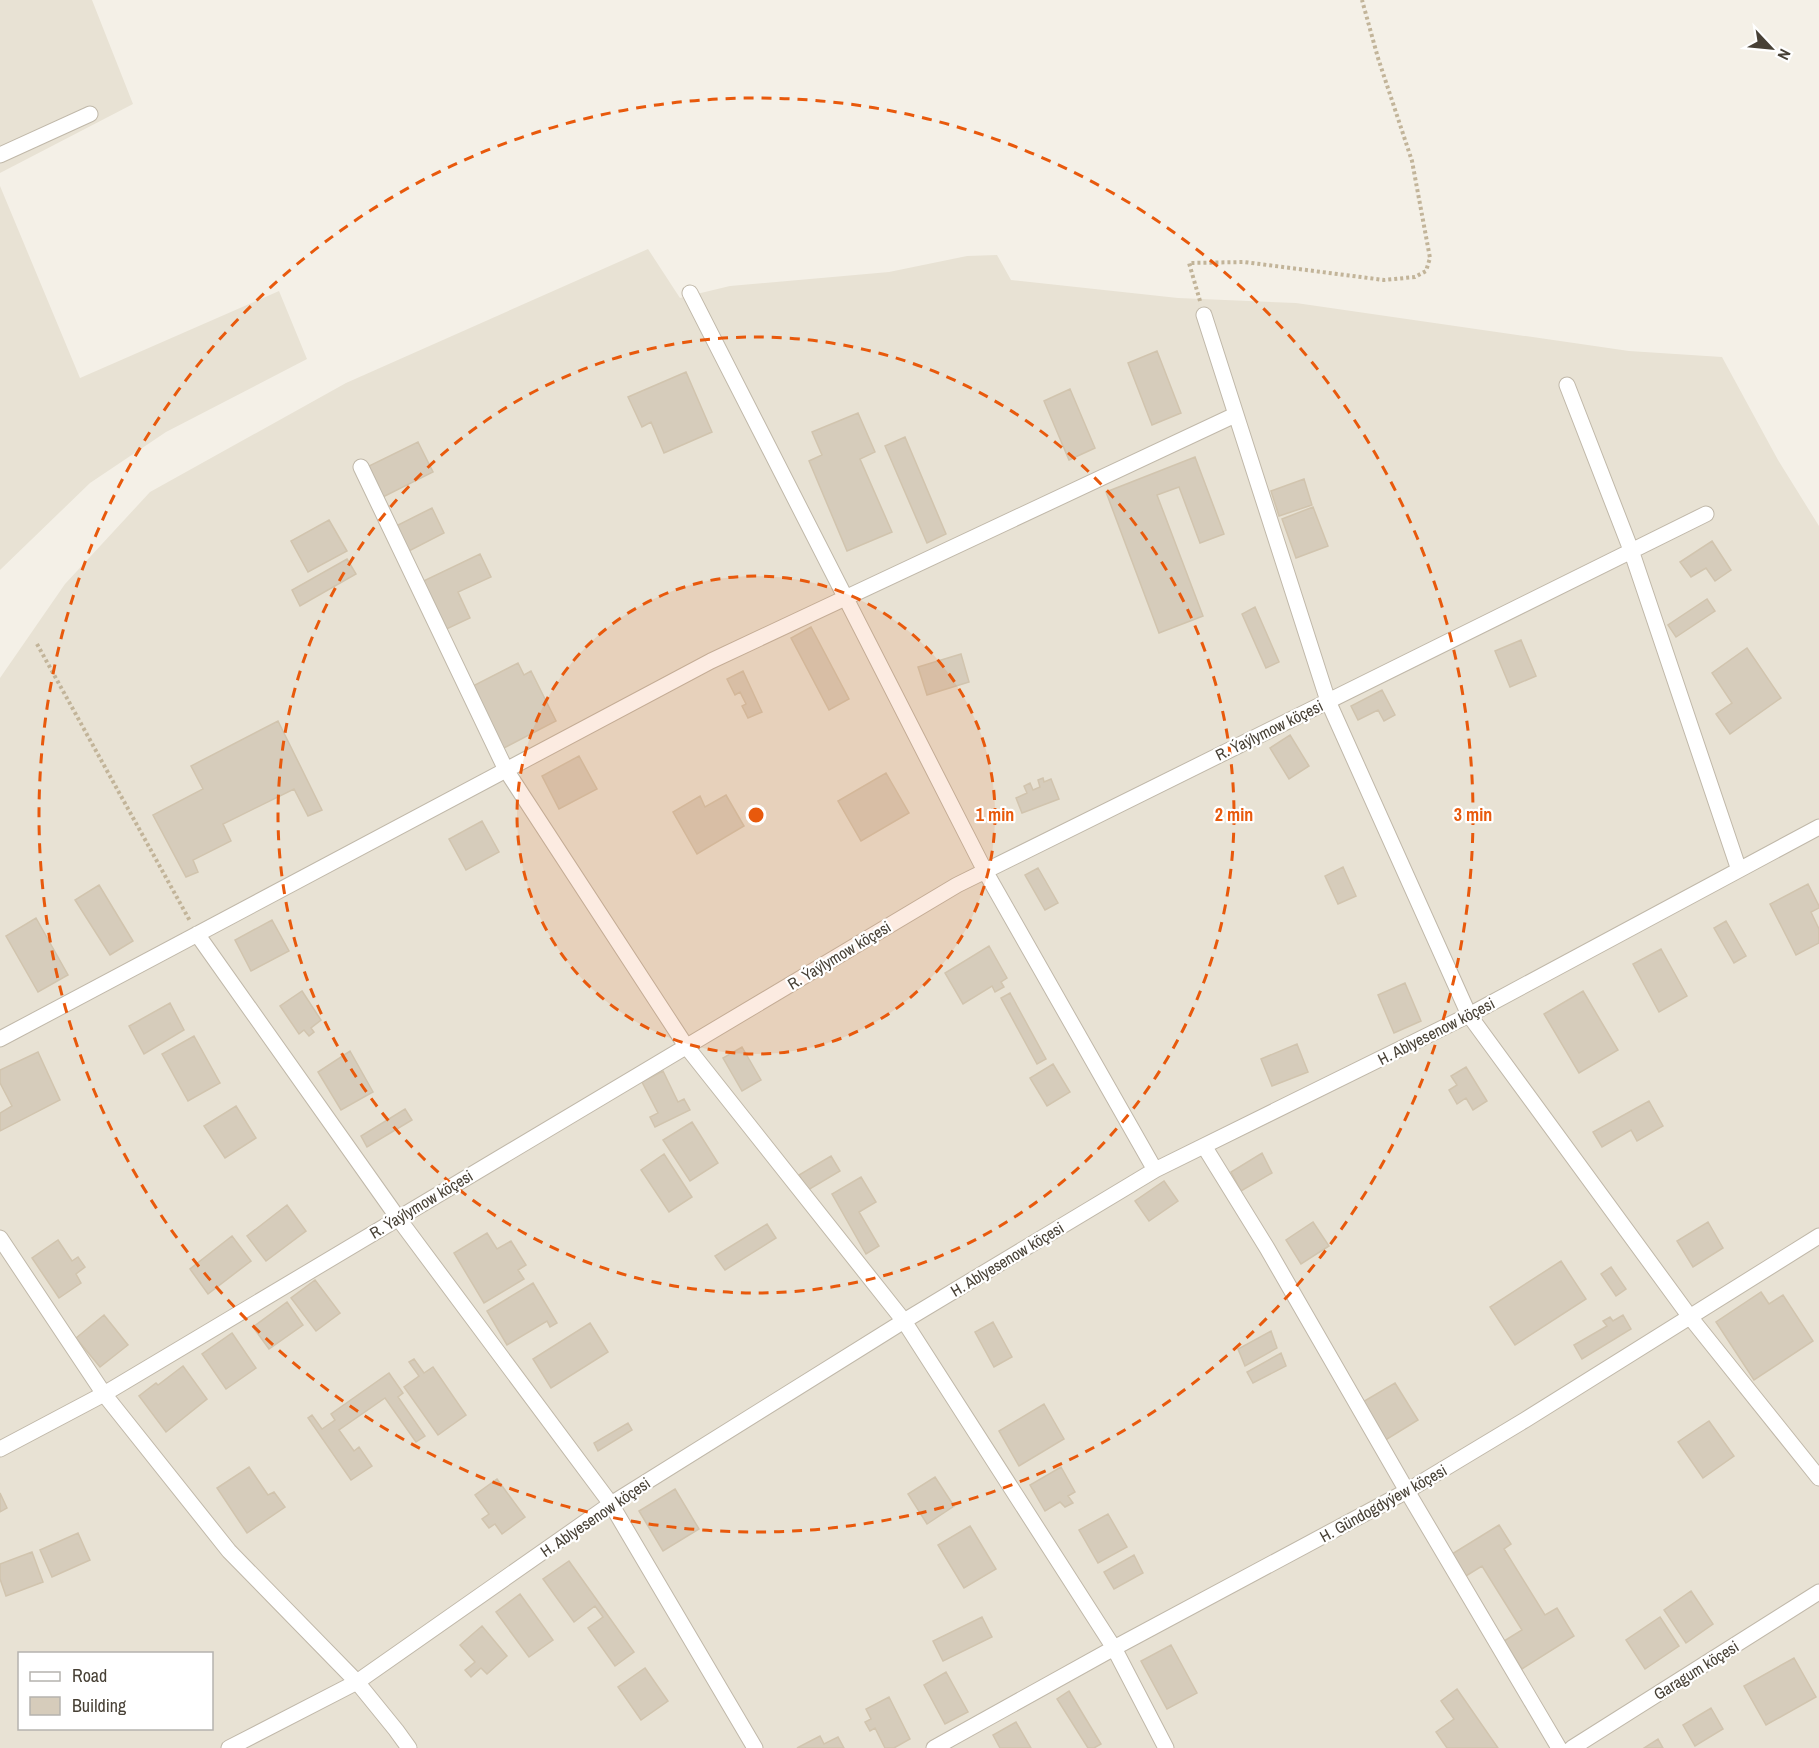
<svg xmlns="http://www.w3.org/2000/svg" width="1819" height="1748" font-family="'Archivo Narrow',sans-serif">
	<rect width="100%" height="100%" fill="#f4f0e7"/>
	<path fill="#e8e2d4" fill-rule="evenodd" d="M0,0H92L133,104L0,173Z
		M0,186L80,378L279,291L307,359L166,432L90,483L0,570Z
		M648,249L680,298L730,286L889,272L967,256L997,255L1011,280L1178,298L1296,303L1629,351L1722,357L1778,460L1819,526V1748H0V678L65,584L150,492L346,383ZM20,1654H212V1728H20Z"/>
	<path fill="#d6ccbb" stroke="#d1c4ae" stroke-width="1.5" d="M1157,351L1181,413L1152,425L1128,363Z
		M686,372L712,432L664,453L651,422L642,427L628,397Z
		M1070,389L1095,448L1069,460L1044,401Z
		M858,413L875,452L860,459L892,532L847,551L809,461L822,455L812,432Z
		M905,437L946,534L927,543L885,446Z
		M418,442L433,472L383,497L369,466Z
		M1195,457L1224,534L1200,543L1179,487L1157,495L1203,616L1159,633L1106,492Z
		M1304,479L1312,505L1279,516L1271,491Z
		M1313,507L1328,546L1296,558L1282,519Z
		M432,508L444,533L409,551L396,526Z
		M329,520L347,551L308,572L291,541Z
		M1712,541L1731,570L1715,581L1706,568L1691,577L1680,562Z
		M480,554L491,577L458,592L470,618L438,633L415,585Z
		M347,559L356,574L300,606L292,590Z
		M1707,599L1715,611L1676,637L1668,625Z
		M1255,607L1279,662L1266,668L1242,614Z
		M811,627L849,699L829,710L791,638Z
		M1521,640L1536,676L1510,687L1495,651Z
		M1747,648L1781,698L1730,734L1716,714L1732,703L1712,673Z
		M961,654L969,682L927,695L918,667Z
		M518,663L524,675L531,671L556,721L498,751L467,689Z
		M743,671L762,712L748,718L742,706L746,704L740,692L735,695L727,679Z
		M1382,690L1395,715L1384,721L1378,710L1358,720L1351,706Z
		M278,721L322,810L308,816L294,789L223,824L231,841L193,860L198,872L186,877L153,815L203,789L191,766Z
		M1290,735L1309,766L1289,779L1270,748Z
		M579,756L597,789L559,809L542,776Z
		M886,773L909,813L861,841L838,801Z
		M1043,778L1044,782L1051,779L1059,799L1022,813L1016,798L1027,793L1024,786L1030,783L1033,790L1040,787L1038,780Z
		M726,795L744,826L697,854L673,812L700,796L705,807Z
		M482,821L499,852L466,870L449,839Z
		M1343,867L1356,896L1338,904L1325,876Z
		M1038,868L1058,903L1045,910L1025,875Z
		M1808,884L1819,906V908L1811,912L1819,929V943L1796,955L1770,904Z
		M99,885L133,941L110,955L75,900Z
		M36,918L68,975L38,992L6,936Z
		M272,920L289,951L251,971L235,940Z
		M1726,921L1746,956L1734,963L1714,928Z
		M989,946L1007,978L1001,982L1004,987L995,992L992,986L963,1004L945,973Z
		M1661,949L1687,996L1659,1012L1633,964Z
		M1405,983L1421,1021L1394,1033L1378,995Z
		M302,991L321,1020L311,1028L314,1032L309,1036L304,1030L299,1034L280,1006Z
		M1583,991L1618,1050L1579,1073L1544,1014Z
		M1010,993L1046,1059L1037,1064L1001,998Z
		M170,1003L184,1030L144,1054L129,1026Z
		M194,1036L220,1083L188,1101L162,1054Z
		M1297,1044L1308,1072L1272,1086L1261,1059Z
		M742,1047L761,1080L742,1091L723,1058Z
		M350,1051L373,1092L341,1110L318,1072Z
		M38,1052L60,1100L0,1131V1113L12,1106L0,1083V1070Z
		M1053,1064L1070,1092L1047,1106L1030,1078Z
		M1466,1067L1487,1101L1473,1110L1466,1098L1457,1104L1449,1090L1457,1085L1451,1076Z
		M663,1071L678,1102L684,1099L690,1110L655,1127L650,1117L658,1113L642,1082Z
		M1649,1101L1663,1126L1637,1141L1631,1130L1602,1147L1593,1132Z
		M236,1106L256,1138L225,1158L204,1126Z
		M405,1109L412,1120L367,1147L361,1136Z
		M692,1122L718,1163L690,1181L663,1140Z
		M1262,1153L1272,1173L1241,1191L1231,1172Z
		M664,1154L692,1197L669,1212L641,1170Z
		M831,1156L840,1171L808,1190L799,1175Z
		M861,1177L876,1202L859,1212L879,1246L866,1254L832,1194Z
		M1164,1181L1178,1201L1149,1221L1135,1201Z
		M287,1205L306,1231L266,1261L247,1236Z
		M1313,1222L1329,1246L1301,1264L1286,1240Z
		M1708,1222L1723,1248L1693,1267L1677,1241Z
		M767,1224L776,1238L725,1270L715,1256Z
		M487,1233L497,1249L511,1241L526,1265L518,1270L524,1279L484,1303L454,1253Z
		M232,1236L251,1261L208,1294L190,1269Z
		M58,1240L72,1261L78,1257L85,1267L76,1274L81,1283L59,1298L32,1258Z
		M1561,1261L1586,1299L1515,1345L1490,1307Z
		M1611,1267L1626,1289L1616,1296L1601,1274Z
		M315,1280L340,1313L316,1331L291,1298Z
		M533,1283L557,1323L550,1327L547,1321L507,1345L487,1311Z
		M1761,1292L1769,1304L1783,1295L1813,1341L1754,1380L1716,1322Z
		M287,1302L303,1325L269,1349L253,1327Z
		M104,1315L128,1345L100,1367L76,1338Z
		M1623,1315L1631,1329L1582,1359L1574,1345L1607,1326L1603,1321L1610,1317L1613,1321Z
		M993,1322L1012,1357L994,1367L975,1332Z
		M590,1323L608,1352L551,1388L533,1359Z
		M1271,1331L1277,1348L1245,1366L1238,1349Z
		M232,1333L256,1368L226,1389L202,1354Z
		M1281,1353L1286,1366L1253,1383L1247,1372Z
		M414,1359L424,1373L433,1367L466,1415L438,1435L404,1387L419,1376L409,1362Z
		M183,1366L207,1399L166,1432L139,1396L156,1383L158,1385Z
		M389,1373L403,1393L398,1397L425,1436L416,1442L385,1398L339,1430L354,1451L359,1447L372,1466L351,1480L308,1418L312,1415L322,1429L335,1420L331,1414Z
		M1395,1383L1418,1420L1384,1441L1361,1403Z
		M1044,1404L1064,1439L1019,1466L999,1431Z
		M1709,1421L1734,1456L1703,1478L1678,1442Z
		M628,1423L632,1430L598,1451L594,1443Z
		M249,1467L268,1495L274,1492L285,1507L247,1533L217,1488Z
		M1061,1467L1075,1492L1068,1496L1073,1503L1065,1507L1060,1502L1045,1511L1030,1485Z
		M935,1477L954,1506L927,1524L908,1494Z
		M497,1479L525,1517L502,1534L495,1524L489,1528L482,1519L489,1514L475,1495Z
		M675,1489L699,1529L663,1551L639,1511Z
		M0,1493L7,1508L0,1512Z
		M1108,1514L1127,1547L1098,1563L1079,1530Z
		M1499,1525L1511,1544L1504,1549L1545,1615L1557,1608L1574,1636L1522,1669L1504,1641L1522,1630L1482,1566L1466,1576L1452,1554Z
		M970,1526L996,1569L964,1588L938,1545Z
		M78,1533L90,1560L52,1577L40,1550Z
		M32,1552L43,1582L6,1596L0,1579V1564Z
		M1134,1555L1143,1573L1114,1589L1104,1572Z
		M569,1561L634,1652L615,1666L588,1628L603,1617L595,1606L574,1622L543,1579Z
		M1691,1591L1713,1624L1686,1643L1664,1610Z
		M520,1594L553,1640L529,1657L496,1612Z
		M982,1617L992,1637L943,1661L933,1641Z
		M1660,1617L1679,1646L1645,1669L1626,1640Z
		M482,1626L507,1656L487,1674L481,1668L471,1677L465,1670L475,1662L460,1645Z
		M1171,1645L1197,1693L1167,1709L1141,1661Z
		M1794,1658L1816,1697L1766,1725L1744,1686Z
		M645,1668L668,1701L641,1720L618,1687Z
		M946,1672L968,1712L945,1724L924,1685Z
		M1457,1689L1498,1748H1447L1436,1732L1454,1719L1441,1701Z
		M1069,1691L1101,1744L1094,1748H1088L1057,1699Z
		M889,1697L910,1739L894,1748H885L875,1728L870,1731L865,1722L871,1719L866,1709Z
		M1711,1708L1723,1729L1695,1746L1683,1725Z
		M1016,1722L1031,1748H1000L993,1735Z
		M820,1736L824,1744L838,1737L844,1748H797Z
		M1658,1739L1663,1748H1644Z"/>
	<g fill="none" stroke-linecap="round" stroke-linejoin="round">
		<g stroke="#c0b8a9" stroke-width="17">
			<path id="street" d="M0,155L90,114
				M690,293L985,871L1155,1170
				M1204,315L1328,701L1469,1015L1690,1317L1819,1478
				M1567,385L1631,550L1739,870
				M361,467L506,770L686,1046L904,1321L1114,1648L1166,1748
				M197,934L398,1218L611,1504L755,1748
				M0,1039L711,661L1235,415
				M1204,1146L1267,1248L1407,1491L1559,1748
				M0,1238L104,1394L229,1551L357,1682L396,1730L409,1748
				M0,1449L104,1394L957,885L1706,514
				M229,1748L357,1682L611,1504L904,1321L1155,1170L1469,1015L1819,827
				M934,1748L1114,1648L1407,1491L1525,1420L1819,1236
				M1572,1748L1819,1592"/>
		</g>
		<path stroke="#c2b499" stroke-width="4" stroke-dasharray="3 3" stroke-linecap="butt" d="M1200,301L1189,263L1244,262L1384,280L1415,277L1426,271L1430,258L1412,161L1378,58L1362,0
			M37,644L190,921"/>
		<use href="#street" stroke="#fff" stroke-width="15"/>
	</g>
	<circle cx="756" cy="815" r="239" fill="#e8590c" fill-opacity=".12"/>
	<g fill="none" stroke="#e8590c" stroke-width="3" stroke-dasharray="10 8">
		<circle cx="756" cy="815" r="239"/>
		<circle cx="756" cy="815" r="478"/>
		<circle cx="756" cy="815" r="717"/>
	</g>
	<g text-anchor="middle" stroke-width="4.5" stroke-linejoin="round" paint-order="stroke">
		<g font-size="16" fill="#474035" stroke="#fff">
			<text transform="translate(1269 730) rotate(-26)" y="6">R. Ýaýlymow köçesi</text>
			<text transform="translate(839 955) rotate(-31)" y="6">R. Ýaýlymow köçesi</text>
			<text transform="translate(1436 1031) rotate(-27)" y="6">H. Ablyesenow köçesi</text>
			<text transform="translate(421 1204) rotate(-31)" y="6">R. Ýaýlymow köçesi</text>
			<text transform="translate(1007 1259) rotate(-31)" y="6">H. Ablyesenow köçesi</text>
			<text transform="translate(1383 1503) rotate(-29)" y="6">H. Gündogdyýew köçesi</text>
			<text transform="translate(595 1517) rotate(-34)" y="6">H. Ablyesenow köçesi</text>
			<text transform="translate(1696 1670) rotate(-32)" y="6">Garagum köçesi</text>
		</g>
	</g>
	<circle cx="756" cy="815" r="9" fill="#e8590c" stroke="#fff" stroke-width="3"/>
	<g font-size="18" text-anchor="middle" font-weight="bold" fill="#e8590c" stroke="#fff" stroke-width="4.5" stroke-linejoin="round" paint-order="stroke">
		<text x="995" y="821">1 min</text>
		<text x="1234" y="821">2 min</text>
		<text x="1473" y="821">3 min</text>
	</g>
	<rect x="18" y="1652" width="195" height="78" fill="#ffffff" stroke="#b5b3ae" stroke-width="1.5"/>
	<rect x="30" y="1672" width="30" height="9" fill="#ffffff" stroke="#b5b3ae" stroke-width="1.5"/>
	<text x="72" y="1682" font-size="18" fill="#474035">Road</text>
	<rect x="30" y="1697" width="30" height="18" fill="#d6ccbb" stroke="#b5b3ae" stroke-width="1.5"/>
	<text x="72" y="1712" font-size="18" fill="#474035">Building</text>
	<g transform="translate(1771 48) rotate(116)" stroke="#ffffff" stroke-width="4.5" paint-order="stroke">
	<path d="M0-4.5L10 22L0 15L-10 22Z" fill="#474035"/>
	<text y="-9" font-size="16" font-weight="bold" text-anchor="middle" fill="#474035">N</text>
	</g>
</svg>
